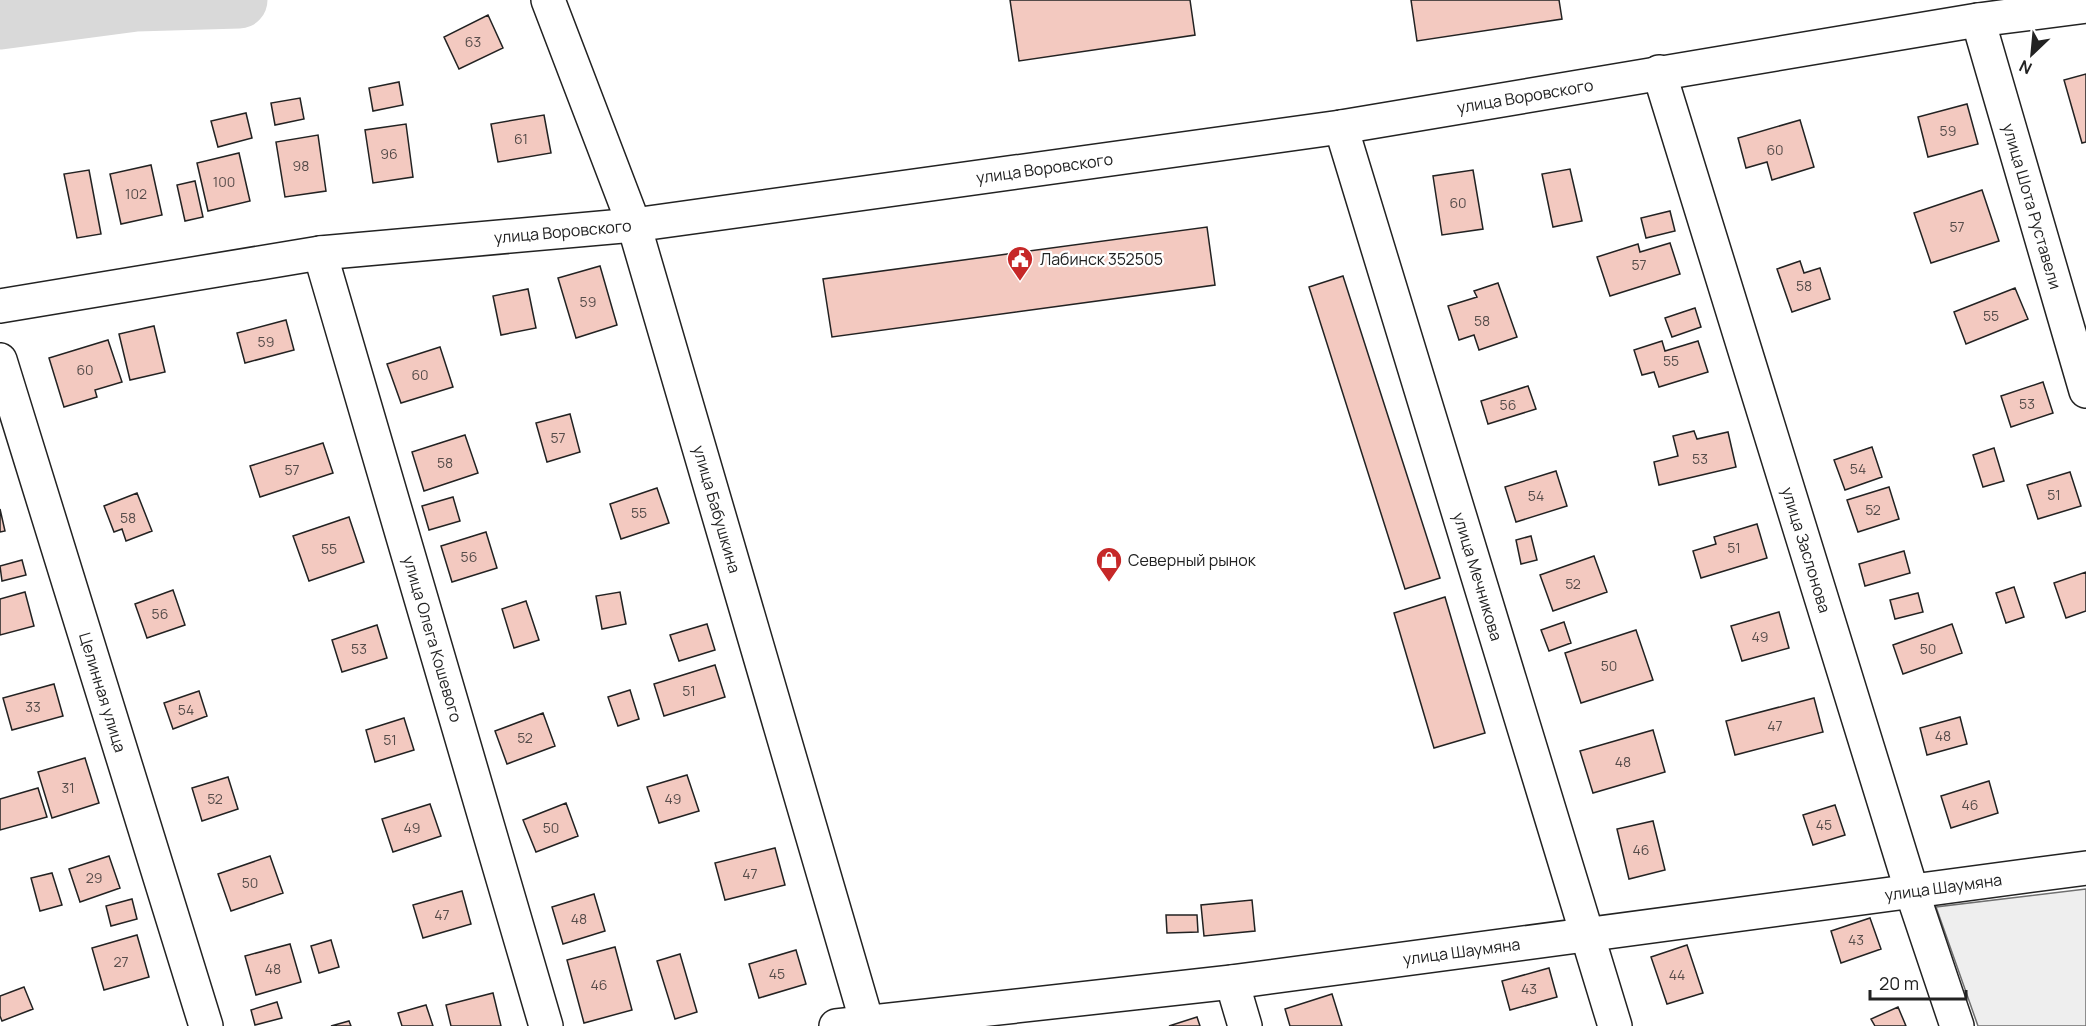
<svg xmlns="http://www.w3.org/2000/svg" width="2086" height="1026" font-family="Manrope,sans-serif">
	<rect width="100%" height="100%" fill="#fff"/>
	<path fill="#eee" stroke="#6f6f6f" stroke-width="1.5" d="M2086,889V1026H1978L1936,907Z"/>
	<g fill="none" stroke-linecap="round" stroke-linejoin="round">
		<path stroke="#d9d9d9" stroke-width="57" d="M0,21L136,3L239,0"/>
	</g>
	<path fill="#f3c9c0" stroke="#222" stroke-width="1.5" d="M1010,0H1190L1195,35L1019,61Z
		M1411,0H1559L1562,19L1417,41Z
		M488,15L503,48L459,69L444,37Z
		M2086,74V142L2082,143L2064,80Z
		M399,82L403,105L373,111L369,88Z
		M300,98L304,119L275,125L271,103Z
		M1967,104L1978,144L1928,157L1918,117Z
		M246,113L252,138L218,147L211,121Z
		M544,115L551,153L498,162L491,124Z
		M1800,120L1814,167L1772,180L1767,162L1746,168L1738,138Z
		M406,124L413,177L373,183L365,130Z
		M318,135L326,191L285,197L276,142Z
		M239,153L250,201L208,211L197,163Z
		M151,165L162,215L121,224L110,174Z
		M1570,169L1582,221L1553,227L1542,174Z
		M89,170L101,234L77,238L64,174Z
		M1473,170L1483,229L1442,235L1433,176Z
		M195,181L203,217L185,221L177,185Z
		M1982,190L1999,241L1931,263L1914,213Z
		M1670,211L1675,231L1646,238L1641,218Z
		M1207,227L1215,285L832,337L823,279Z
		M1670,243L1680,274L1610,296L1597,257L1638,244L1640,252Z
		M1800,261L1804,273L1820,268L1830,299L1792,312L1777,269Z
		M600,266L617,325L576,338L558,278Z
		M1343,276L1440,578L1405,589L1309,287Z
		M1498,283L1517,337L1479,350L1474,335L1459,340L1448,306L1477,297L1474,291Z
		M2015,288L2028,319L1966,344L1954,312Z
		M528,289L536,328L501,335L493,296Z
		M1695,308L1701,327L1672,337L1665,318Z
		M286,320L294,350L245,363L237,333Z
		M154,326L165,372L130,380L119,334Z
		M108,340L122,382L95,390L97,397L64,407L49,358Z
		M1662,341L1665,351L1698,341L1708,372L1659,387L1654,372L1642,375L1634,350Z
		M440,347L453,387L401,403L387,364Z
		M2043,382L2053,413L2011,427L2001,396Z
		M1528,386L1536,409L1488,424L1481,401Z
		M570,414L580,452L547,462L536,423Z
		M1694,431L1697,439L1728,432L1736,467L1659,485L1654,462L1678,456L1673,436Z
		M465,435L478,473L424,491L412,452Z
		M323,443L333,473L260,497L250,466Z
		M1872,447L1882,477L1845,490L1834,460Z
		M1994,448L2004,481L1983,487L1973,455Z
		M1556,471L1567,506L1516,522L1505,487Z
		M2070,472L2081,506L2038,519L2027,485Z
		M1889,487L1899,519L1858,532L1847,500Z
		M657,488L669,523L621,539L610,504Z
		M137,493L152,531L126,541L122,529L114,532L104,506Z
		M453,497L460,521L429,530L422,506Z
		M0,509L5,531L0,532Z
		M349,517L364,562L309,581L293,536Z
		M1757,524L1767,558L1701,578L1693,551L1716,544L1714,537Z
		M486,532L497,568L452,582L441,546Z
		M1531,536L1537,560L1521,564L1516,540Z
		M1904,551L1910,573L1865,586L1859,564Z
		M1594,556L1607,592L1553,611L1540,575Z
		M22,560L26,575L2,581L0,566Z
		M2086,572V611L2066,618L2054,583Z
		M2014,587L2024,617L2006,623L1996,593Z
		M173,590L185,625L147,638L135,604Z
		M25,592L34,626L0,635V599Z
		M620,592L626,624L602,629L596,596Z
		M1918,593L1923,612L1895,619L1890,600Z
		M1445,597L1485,733L1434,748L1394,613Z
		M526,601L539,640L514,648L502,609Z
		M1779,612L1789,648L1742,661L1731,626Z
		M1564,622L1571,643L1549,651L1541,630Z
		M707,624L715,650L679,661L670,635Z
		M1952,624L1962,653L1903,674L1893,645Z
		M377,625L387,658L342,672L332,640Z
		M1636,630L1653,680L1581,703L1565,653Z
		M715,665L725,697L664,716L654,684Z
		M54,684L63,716L12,730L3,698Z
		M630,690L639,719L618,726L608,697Z
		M199,691L207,716L173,729L164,703Z
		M1814,698L1823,732L1735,755L1726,721Z
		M543,713L555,746L507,764L495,731Z
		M1960,717L1967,744L1927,755L1920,728Z
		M404,718L414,750L375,762L366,730Z
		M1653,730L1665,772L1593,793L1580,751Z
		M85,758L99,803L52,818L38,772Z
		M687,775L699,811L659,823L647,787Z
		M228,777L238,809L202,821L192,788Z
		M1989,781L1998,813L1951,828L1941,796Z
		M38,788L47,817L0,830V799Z
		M566,803L578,836L536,852L523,820Z
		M430,804L441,836L393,852L382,819Z
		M1835,805L1845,835L1813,845L1803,815Z
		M1653,821L1665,870L1629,879L1617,829Z
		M775,848L785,885L725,900L715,863Z
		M109,856L120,888L80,902L69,869Z
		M270,856L283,893L231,911L218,874Z
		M52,873L62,905L40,911L31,878Z
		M462,891L471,924L423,938L413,905Z
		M594,894L605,931L563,944L552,907Z
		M132,899L137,919L111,926L106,906Z
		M1252,900L1255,931L1204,936L1201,905Z
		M1166,915H1197L1198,932L1167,933Z
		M1870,918L1881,949L1841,963L1831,931Z
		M137,935L149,977L104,990L92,948Z
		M331,940L339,967L319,973L311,946Z
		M290,944L301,982L256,995L245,956Z
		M1687,945L1703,993L1667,1004L1651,957Z
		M615,947L632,1010L584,1023L567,960Z
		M796,950L806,984L759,998L749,964Z
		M680,954L697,1012L675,1019L657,961Z
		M1549,968L1557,997L1510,1010L1502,981Z
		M24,987L33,1009L2,1021L0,1016V996Z
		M493,993L501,1026H451L446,1005Z
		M1332,994L1342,1026H1290L1285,1009Z
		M277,1002L282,1018L255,1025L251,1010Z
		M426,1005L433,1026H402L398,1013Z
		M1898,1007L1906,1026H1875L1871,1019Z
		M1197,1017L1200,1026H1169Z
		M349,1021L351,1026H331Z"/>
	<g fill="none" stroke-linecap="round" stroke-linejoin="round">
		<g stroke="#222" stroke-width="36">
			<g id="minor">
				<path id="s1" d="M548,0L634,225L868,1026"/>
				<path id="s2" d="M1978,20L2086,391"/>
				<path id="s3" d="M1659,72L1912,892L1957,1026"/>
				<path id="s4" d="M1341,127L1615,1026"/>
				<path id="s5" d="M320,253L546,1026"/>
				<path id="s6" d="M0,306L320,253L634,225L1341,127L1978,20L2086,6"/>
				<path id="s7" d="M0,360L206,1026"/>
				<path d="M1232,982L1245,1026"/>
				<path id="s8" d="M836,1026L1232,982L2086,868"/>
			</g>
		</g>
		<use href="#minor" stroke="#fff" stroke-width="33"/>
	</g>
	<defs>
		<g id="civic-pin" transform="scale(1.35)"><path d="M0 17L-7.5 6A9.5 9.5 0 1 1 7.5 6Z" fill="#c62828" stroke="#fff"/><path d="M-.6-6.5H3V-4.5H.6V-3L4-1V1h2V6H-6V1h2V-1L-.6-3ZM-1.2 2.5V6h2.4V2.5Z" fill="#fff"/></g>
		<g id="shop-pin" transform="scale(1.35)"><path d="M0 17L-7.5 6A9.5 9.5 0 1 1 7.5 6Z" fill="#c62828" stroke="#fff"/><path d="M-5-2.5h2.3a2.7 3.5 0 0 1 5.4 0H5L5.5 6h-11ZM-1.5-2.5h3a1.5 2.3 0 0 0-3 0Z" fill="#fff"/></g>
	</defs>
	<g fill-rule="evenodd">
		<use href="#civic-pin" x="1020" y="259"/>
		<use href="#shop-pin" x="1109" y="560"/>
	</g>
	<g text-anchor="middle" stroke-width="4.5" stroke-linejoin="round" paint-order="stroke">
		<g font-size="14" fill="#564c4a">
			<text x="473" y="47">63</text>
			<text x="1948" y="136">59</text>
			<text x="521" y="144">61</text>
			<text x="1775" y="155">60</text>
			<text x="389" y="159">96</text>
			<text x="301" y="171">98</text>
			<text x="224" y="187">100</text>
			<text x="136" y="199">102</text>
			<text x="1458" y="208">60</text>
			<text x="1957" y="232">57</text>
			<text x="1639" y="270">57</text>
			<text x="1804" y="291">58</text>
			<text x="588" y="307">59</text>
			<text x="1991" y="321">55</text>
			<text x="1482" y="326">58</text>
			<text x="266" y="347">59</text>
			<text x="1671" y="366">55</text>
			<text x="85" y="375">60</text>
			<text x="420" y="380">60</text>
			<text x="2027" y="409">53</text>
			<text x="1508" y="410">56</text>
			<text x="558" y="443">57</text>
			<text x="1700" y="464">53</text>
			<text x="445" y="468">58</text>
			<text x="1858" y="474">54</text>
			<text x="292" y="475">57</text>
			<text x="2054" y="500">51</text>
			<text x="1536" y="501">54</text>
			<text x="1873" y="515">52</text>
			<text x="639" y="518">55</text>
			<text x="128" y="523">58</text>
			<text x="1734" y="553">51</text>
			<text x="329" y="554">55</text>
			<text x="469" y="562">56</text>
			<text x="1573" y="589">52</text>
			<text x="160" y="619">56</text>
			<text x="1760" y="642">49</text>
			<text x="359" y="654">53</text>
			<text x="1928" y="654">50</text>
			<text x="1609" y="671">50</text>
			<text x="689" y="696">51</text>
			<text x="33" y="712">33</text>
			<text x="186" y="715">54</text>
			<text x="1775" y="731">47</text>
			<text x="1943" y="741">48</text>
			<text x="525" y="743">52</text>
			<text x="390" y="745">51</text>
			<text x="1623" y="767">48</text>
			<text x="68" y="793">31</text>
			<text x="215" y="804">52</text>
			<text x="673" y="804">49</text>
			<text x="1970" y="810">46</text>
			<text x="1824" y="830">45</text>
			<text x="412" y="833">49</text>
			<text x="551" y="833">50</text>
			<text x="1641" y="855">46</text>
			<text x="750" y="879">47</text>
			<text x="94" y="883">29</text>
			<text x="250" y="888">50</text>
			<text x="442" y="920">47</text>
			<text x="579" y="924">48</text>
			<text x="1856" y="945">43</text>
			<text x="121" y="967">27</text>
			<text x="273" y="974">48</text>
			<text x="777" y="979">45</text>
			<text x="1677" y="980">44</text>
			<text x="599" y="990">46</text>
			<text x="1529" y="994">43</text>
		</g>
		<g font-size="16" fill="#222" stroke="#fff">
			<text dy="6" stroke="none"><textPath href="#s6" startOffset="1540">улица Воровского</textPath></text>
			<text dy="6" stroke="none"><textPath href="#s6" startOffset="1054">улица Воровского</textPath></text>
			<text dy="6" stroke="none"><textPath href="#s2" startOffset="194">улица Шота Руставели</textPath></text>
			<text dy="6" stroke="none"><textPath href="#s6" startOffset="568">улица Воровского</textPath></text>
			<text dy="6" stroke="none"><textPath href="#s1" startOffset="537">улица Бабушкина</textPath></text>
			<text dy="6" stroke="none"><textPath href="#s3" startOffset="500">улица Заслонова</textPath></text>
			<text dy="6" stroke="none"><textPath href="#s4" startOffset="470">улица Мечникова</textPath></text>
			<text dy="6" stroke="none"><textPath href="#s5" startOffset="402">улица Олега Кошевого</textPath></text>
			<text dy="6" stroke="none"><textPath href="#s7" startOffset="348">Целинная улица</textPath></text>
			<text dy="6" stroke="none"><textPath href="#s8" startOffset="1116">улица Шаумяна</textPath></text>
			<text dy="6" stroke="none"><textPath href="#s8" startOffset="630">улица Шаумяна</textPath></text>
		</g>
		<g font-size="16" fill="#222" stroke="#fff" text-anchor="start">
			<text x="1040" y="265">Лабинск 352505</text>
			<text x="1128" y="566">Северный рынок</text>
		</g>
	</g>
	<g transform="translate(2032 54) rotate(206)" stroke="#ffffff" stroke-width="4.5" paint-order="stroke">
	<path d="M0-4.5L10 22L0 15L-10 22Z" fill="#222222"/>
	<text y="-9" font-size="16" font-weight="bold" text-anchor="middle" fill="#222222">N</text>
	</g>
	<path d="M1870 990v9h96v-9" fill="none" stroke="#222222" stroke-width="3"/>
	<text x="1879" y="990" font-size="18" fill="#222222" stroke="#ffffff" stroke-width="4.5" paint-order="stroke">20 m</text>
</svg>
